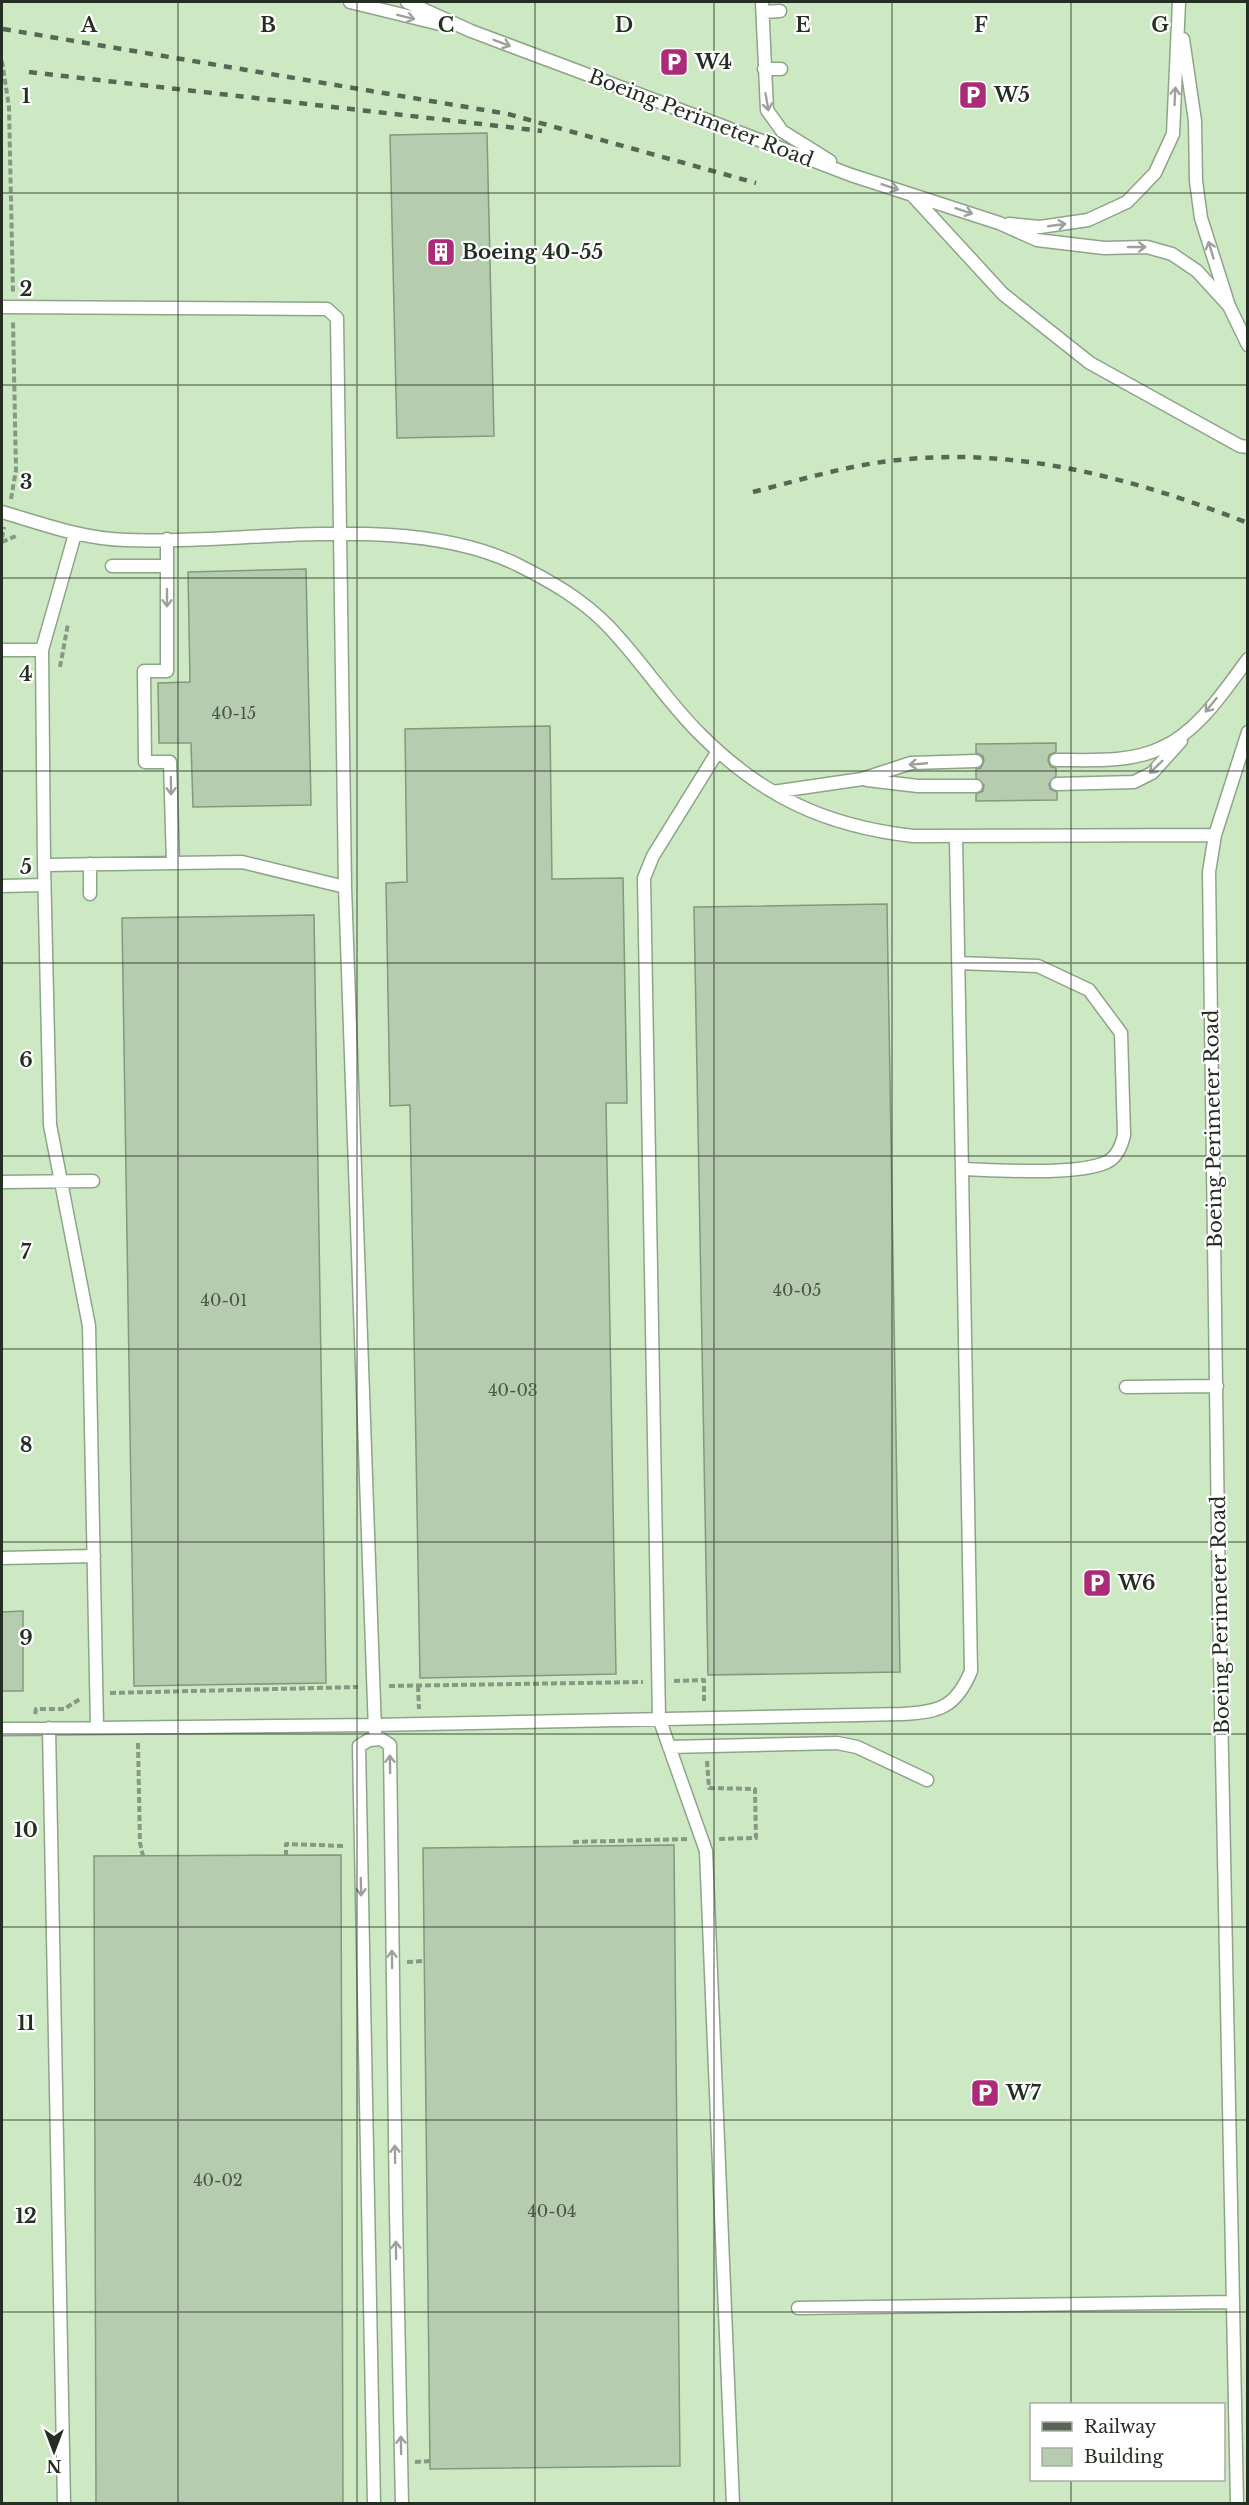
<svg xmlns="http://www.w3.org/2000/svg" width="1249" height="2505" font-family="'Libre Baskerville',serif">
	<rect width="100%" height="100%" fill="#dbf3d5"/>
	<path fill="#cde9c4" fill-rule="evenodd" d="M2,2H1247V2503L2,2504ZM1032,2404H1224V2480H1032Z"/>
	<path fill="#b6ccaf" stroke="#83987c" stroke-width="1.5" d="M487,133L494,436L397,438L390,135Z
		M306,569L311,805L193,807L191,743H159L158,683L190,682L188,572Z
		M550,726L552,879L623,878L627,1103H606L616,1674L420,1678L410,1105L390,1106L386,883L407,882L405,729Z
		M1056,743V752L1049,755L1048,761L1051,767L1056,768V776L1049,784L1050,789L1057,792V800L976,801V794L983,791L984,785L976,778V769L981,768L984,761L983,756L976,753V744Z
		M887,904L900,1672L708,1675L694,907Z
		M314,915L326,1683L134,1686L122,918Z
		M23,1611V1691H2V1612Z
		M674,1845L680,2466L430,2469L423,1848Z
		M341,1855L343,2504H96L94,1856Z"/>
	<g fill="none" stroke-linecap="round" stroke-linejoin="round">
		<g stroke="#8ea488" stroke-width="15">
			<path id="service" d="M350,2L448,26
				M407,2L471,31L599,79L851,175L999,223L1037,240L1104,248L1147,247L1172,254L1197,271L1229,306
				M762,2L767,110L782,131L830,161
				M763,12L780,11
				M1183,39L1195,121L1196,181L1201,218L1229,306L1248,345
				M764,69H781
				M912,195L1003,294L1090,363L1240,446L1248,447
				M1009,224L1040,227L1088,220L1127,202L1155,173L1173,134L1179,2
				M2,307L327,309L337,318L345,887L242,862L44,865
				M2,512C43,524 83,539 126,540C248,545 409,510 520,566C552,582 583,600 608,626C641,660 667,702 701,735C763,797 826,826 913,836L1215,835
				M75,534L42,650L44,865L50,1125L89,1326L97,1727
				M167,539V671H144L145,762H170L173,863
				M112,566H167
				M2,650H42
				M718,751L653,856L644,878L659,1718L706,1851L733,2504
				M1056,760C1090,760 1130,763 1161,748C1198,732 1225,690 1248,659
				M867,780L918,786H976
				M1057,784L1134,782L1152,773L1181,741
				M773,792L862,779L911,763L976,761
				M90,864V894
				M2,886L44,885
				M345,887L375,1731
				M958,963L1038,966L1089,990L1121,1033L1124,1135C1122,1144 1117,1157 1107,1162C1077,1176 997,1170 962,1169
				M2,1182L93,1181
				M1126,1387L1217,1386
				M2,1558L94,1556
				M49,1728L64,2504
				M2,1729L374,1725L903,1714C940,1712 956,1707 971,1671L956,838
				M669,1747L837,1743L857,1747L927,1780
				M798,2308L1232,2302
				M374,2504L359,1746L369,1740L381,1739L390,1745L396,2213L402,2504
				M1237,2504L1219,1605L1209,872L1215,835L1248,732"/>
		</g>
		<path stroke="#879883" stroke-width="4" stroke-dasharray="6 3" stroke-linecap="butt" d="M2,61L9,107L13,293
			M11,499L16,470L13,321
			M2,538L4,527
			M2,542L18,535
			M60,667L68,624
			M674,1681L704,1680V1703
			M389,1686L643,1682
			M418,1686L419,1709
			M110,1693L358,1687
			M35,1714L36,1709H64L80,1699
			M138,1743L140,1843L143,1856
			M707,1761L709,1788L755,1789L756,1838L719,1839
			M573,1842L687,1839
			M286,1856V1844L345,1846
			M407,1962L424,1961
			M415,2462L430,2461"/>
		<use href="#service" stroke="#fff" stroke-width="12"/>
		<path stroke="#586655" stroke-width="4.5" stroke-dasharray="8 8" stroke-linecap="butt" d="M3,29L508,114L756,183
			M29,72L542,131
			M753,492C796,481 839,468 882,462C1010,444 1130,477 1248,523"/>
	</g>
	<defs><path id="oneway-shaft" d="M-6 0H5M1.5-3L5.5 0L1.5 3" fill="none" stroke-width="1.6" stroke-linecap="round" stroke-linejoin="round" transform="scale(1.5)"/></defs>
	<g stroke="#9da19c">
		<use href="#oneway-shaft" transform="translate(406 17) rotate(14)"/>
		<use href="#oneway-shaft" transform="translate(502 43) rotate(21)"/>
		<use href="#oneway-shaft" transform="translate(1175 96) rotate(-87)"/>
		<use href="#oneway-shaft" transform="translate(767 102) rotate(80)"/>
		<use href="#oneway-shaft" transform="translate(890 187) rotate(18)"/>
		<use href="#oneway-shaft" transform="translate(964 211) rotate(18)"/>
		<use href="#oneway-shaft" transform="translate(1057 225) rotate(-8)"/>
		<use href="#oneway-shaft" transform="translate(1137 247)"/>
		<use href="#oneway-shaft" transform="translate(1211 250) rotate(-107)"/>
		<use href="#oneway-shaft" transform="translate(167 598) rotate(90)"/>
		<use href="#oneway-shaft" transform="translate(1211 705) rotate(129)"/>
		<use href="#oneway-shaft" transform="translate(918 764) rotate(175)"/>
		<use href="#oneway-shaft" transform="translate(1156 767) rotate(136)"/>
		<use href="#oneway-shaft" transform="translate(171 786) rotate(89)"/>
		<use href="#oneway-shaft" transform="translate(390 1764) rotate(-91)"/>
		<use href="#oneway-shaft" transform="translate(361 1887) rotate(89)"/>
		<use href="#oneway-shaft" transform="translate(392 1959) rotate(-91)"/>
		<use href="#oneway-shaft" transform="translate(395 2154) rotate(-91)"/>
		<use href="#oneway-shaft" transform="translate(396 2250) rotate(-91)"/>
		<use href="#oneway-shaft" transform="translate(401 2445) rotate(-91)"/>
	</g>
	<path fill="none" stroke="#252e23" stroke-width="1.5" stroke-opacity="0.55" d="M178,2V2504M357,2V2504M535,2V2504M714,2V2504M892,2V2504M1071,2V2404M2,193H1248M2,385H1248M2,578H1248M2,771H1248M2,963H1248M2,1156H1248M2,1349H1248M2,1542H1248M2,1734H1248M2,1927H1248M2,2120H1248M2,2312H1248M1071,2480V2504"/>
	<defs>
		<g id="parking-square" transform="scale(1.5)"><rect x="-9" y="-9" width="18" height="18" rx="4" fill="#ac2b78" stroke="#fff"/><path d="M-3.5-5.5H1a3.5 3.5 0 0 1 0 7H-1V5.5H-3.5ZM-1-3.4V-.6H.8a1.4 1.4 0 0 0 0-2.8Z" fill="#fff"/></g>
		<g id="building-square" transform="scale(1.5)"><rect x="-9" y="-9" width="18" height="18" rx="4" fill="#ac2b78" stroke="#fff"/><path d="M-4-6H4V6H1V3H-1V6H-4ZM-2.5-4.3h1.7v1.8h-1.7ZM.8-4.3h1.7v1.8H.8ZM-2.5-1h1.7V.8h-1.7ZM.8-1h1.7V.8H.8Z" fill="#fff"/></g>
	</defs>
	<g fill-rule="evenodd">
		<use href="#parking-square" x="674" y="62"/>
		<use href="#parking-square" x="973" y="95"/>
		<use href="#building-square" x="441" y="252"/>
		<use href="#parking-square" x="1097" y="1583"/>
		<use href="#parking-square" x="985" y="2093"/>
	</g>
	<g text-anchor="middle" stroke-width="4.5" stroke-linejoin="round" paint-order="stroke">
		<g font-size="16" fill="#495646">
			<text x="234" y="719">40-15</text>
			<text x="797" y="1296">40-05</text>
			<text x="224" y="1306">40-01</text>
			<text x="513" y="1396">40-03</text>
			<text x="218" y="2186">40-02</text>
			<text x="552" y="2217">40-04</text>
		</g>
		<g font-size="20" font-weight="bold" fill="#252e23" stroke="#fff" text-anchor="start">
			<text x="695" y="69">W4</text>
			<text x="994" y="102">W5</text>
			<text x="462" y="259">Boeing 40-55</text>
			<text x="1118" y="1590">W6</text>
			<text x="1006" y="2100">W7</text>
		</g>
		<g font-size="20" fill="#252e23" stroke="#fff">
			<text transform="translate(701 118) rotate(21)" y="7">Boeing Perimeter Road</text>
			<text transform="translate(1213 1129) rotate(-91)" y="7">Boeing Perimeter Road</text>
			<text transform="translate(1220 1615) rotate(-91)" y="7">Boeing Perimeter Road</text>
		</g>
	</g>
	<g font-size="20" text-anchor="middle" font-weight="bold" fill="#252e23" stroke="#fff" stroke-width="4.5" stroke-linejoin="round" paint-order="stroke">
		<text x="89" y="32">A</text>
		<text x="268" y="32">B</text>
		<text x="446" y="32">C</text>
		<text x="624" y="32">D</text>
		<text x="803" y="32">E</text>
		<text x="981" y="32">F</text>
		<text x="1160" y="32">G</text>
		<text x="26" y="103">1</text>
		<text x="26" y="296">2</text>
		<text x="26" y="489">3</text>
		<text x="26" y="681">4</text>
		<text x="26" y="874">5</text>
		<text x="26" y="1067">6</text>
		<text x="26" y="1259">7</text>
		<text x="26" y="1452">8</text>
		<text x="26" y="1645">9</text>
		<text x="26" y="1837">10</text>
		<text x="26" y="2030">11</text>
		<text x="26" y="2223">12</text>
	</g>
	<rect width="1249" height="2505" fill="none" stroke="#252e23" stroke-width="6"/>
	<rect x="1030" y="2403" width="195" height="78" fill="#ffffff" stroke="#a8aba7" stroke-width="1.5"/>
	<rect x="1042" y="2422" width="30" height="9" fill="#586655" stroke="#a8aba7" stroke-width="1.5"/>
	<text x="1084" y="2433" font-size="18" fill="#252e23">Railway</text>
	<rect x="1042" y="2448" width="30" height="18" fill="#b6ccaf" stroke="#a8aba7" stroke-width="1.5"/>
	<text x="1084" y="2463" font-size="18" fill="#252e23">Building</text>
	<g transform="translate(54 2451) rotate(180)" stroke="#ffffff" stroke-width="4.5" paint-order="stroke">
	<path d="M0-4.5L10 22L0 15L-10 22Z" fill="#252e23"/>
	<text y="-9" font-size="16" font-weight="bold" text-anchor="middle" fill="#252e23">N</text>
	</g>
</svg>
